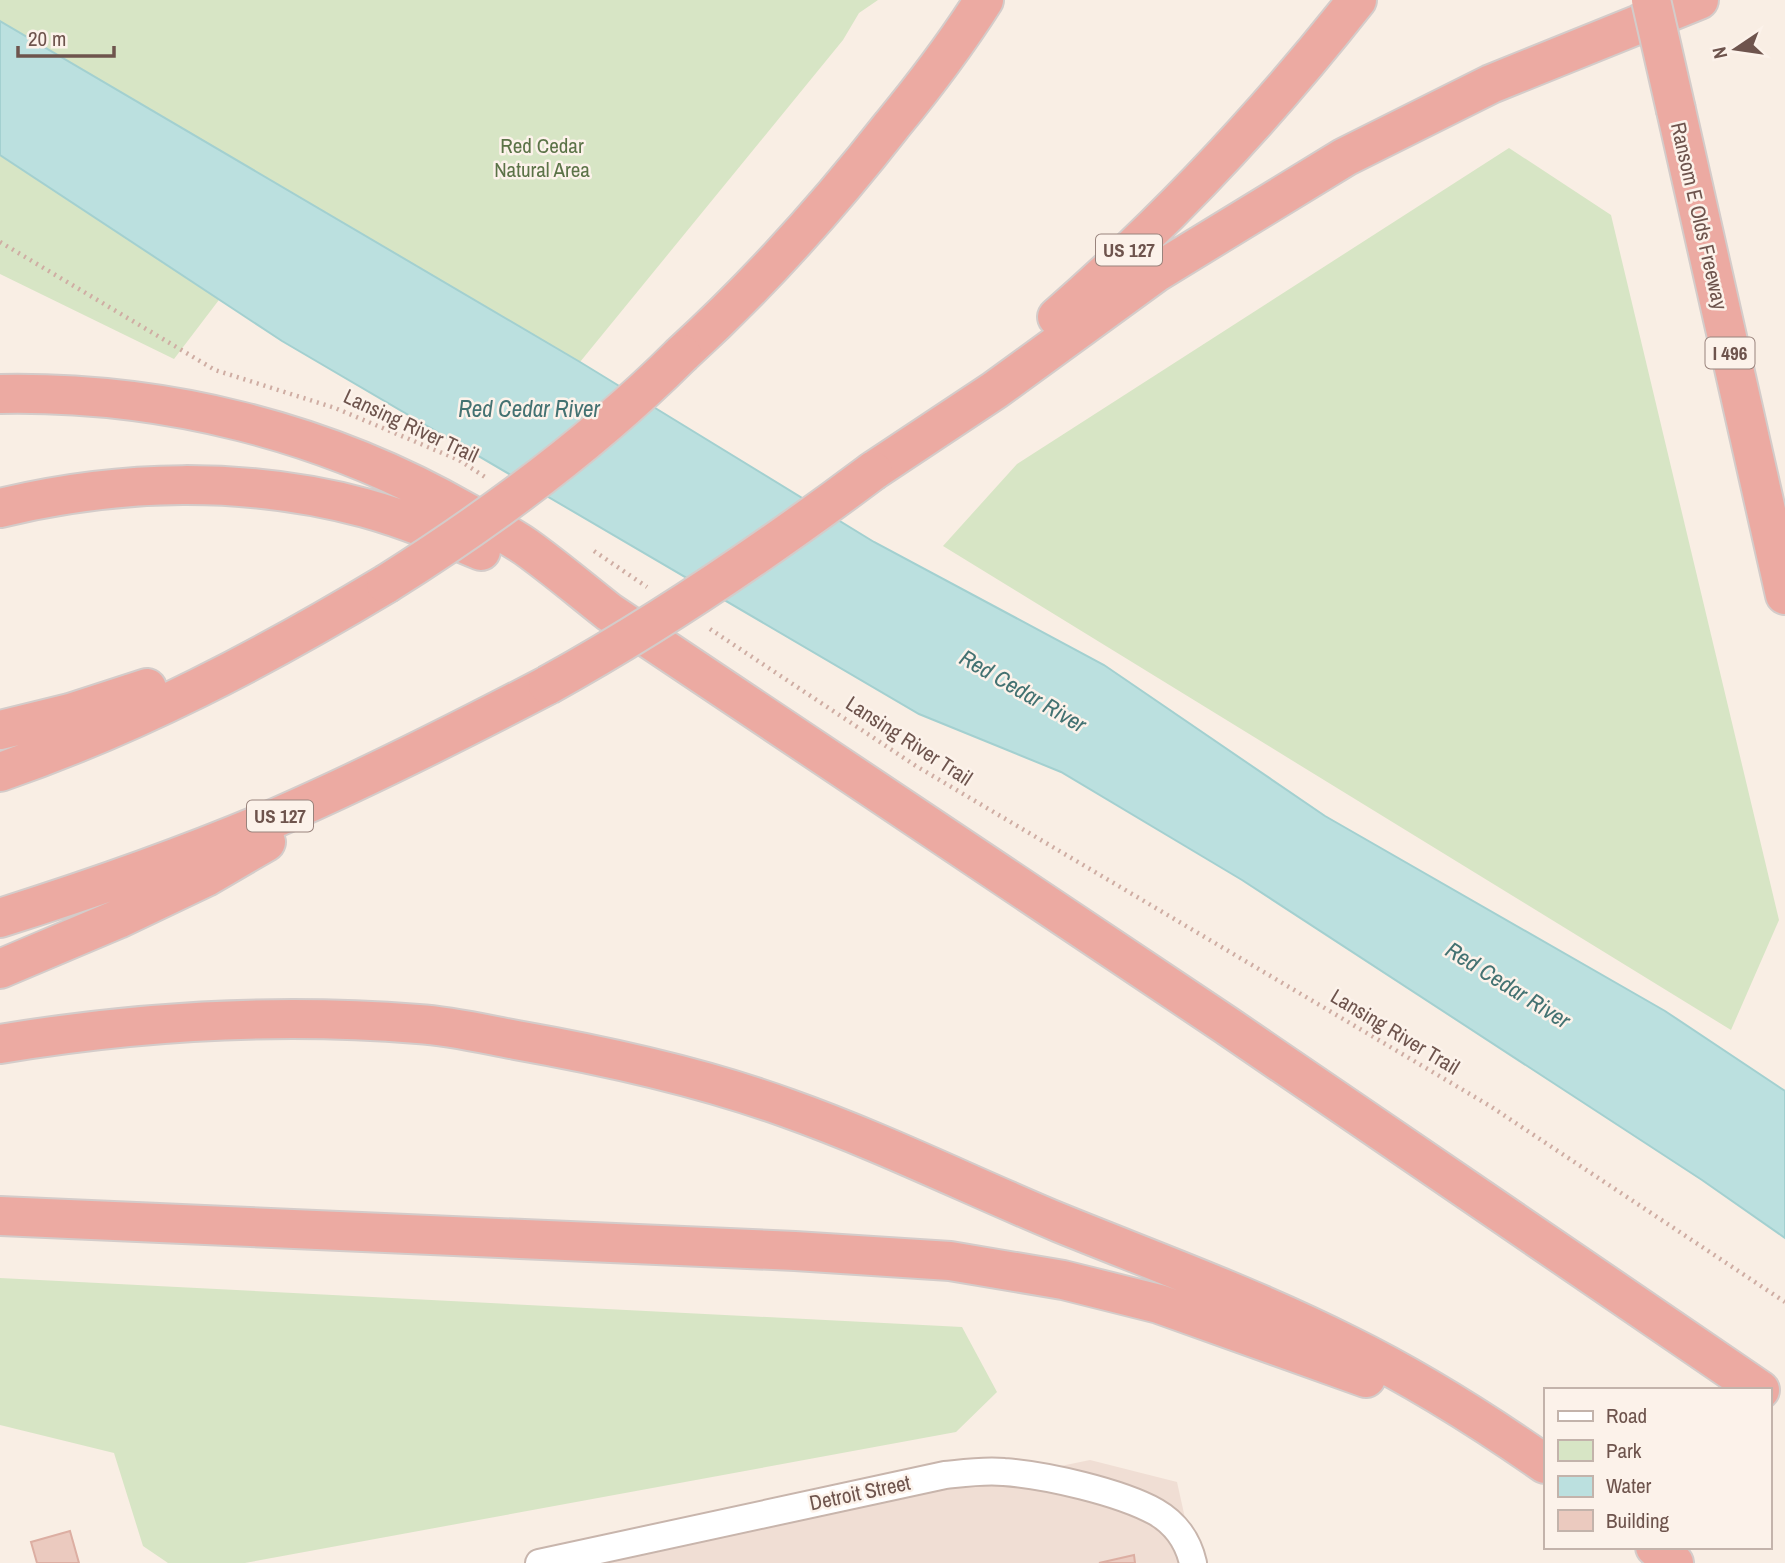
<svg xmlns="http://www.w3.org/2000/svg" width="1785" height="1563" font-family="'Archivo Narrow',sans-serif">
	<rect width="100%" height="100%" fill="#f9eee4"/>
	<path fill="#f0ded4" d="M1090,1460L1177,1482L1195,1563H590Z"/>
	<path fill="#d7e5c5" d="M0,0H878L859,13L843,40L580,362L535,336L279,221L174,359L0,274Z
		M1509,148L1611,215L1779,920L1731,1030L943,546L1017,464Z
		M0,1278L962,1327L997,1392L956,1432L245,1563H168L143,1546L114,1453L0,1425Z"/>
	<path fill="#bbe0df" stroke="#a3d0d0" stroke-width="2" d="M0,21L580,362L874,542L1104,665L1325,816L1665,1011L1785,1091V1238L1702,1180L1242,880L1061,772L919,714L282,341L0,155Z"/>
	<path fill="#ebcabf" stroke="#dcaea2" stroke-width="2" d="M70,1531L79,1563H37L31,1542Z
		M1134,1555L1135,1563H1099Z"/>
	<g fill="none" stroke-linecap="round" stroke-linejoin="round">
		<g stroke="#c8b5ac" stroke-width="30">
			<path id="street" d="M539,1563L945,1475C964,1473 984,1470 1004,1472C1046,1475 1120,1492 1156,1512C1175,1523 1188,1541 1193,1563"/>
		</g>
		<g stroke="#d4ccca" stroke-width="42">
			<path id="highway" d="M1676,110L1785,595
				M1057,317C1166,222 1268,113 1357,0
				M682,354C760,283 827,208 892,125C925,85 956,44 984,0
				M0,394C163,391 325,431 466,512C486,523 507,534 526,547C554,567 581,590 609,612L1226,1025L1760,1390
				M873,471L995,390L1157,272L1345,157L1491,84L1699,0
				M0,508C119,479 246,476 365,508C405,519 443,535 481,551
				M0,730L70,713L147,688
				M0,772C136,725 263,658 386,584
				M0,918C95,888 189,855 280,816C371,776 460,731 548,685
				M0,969L118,919L206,877L266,842
				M0,1044C138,1021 279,1013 418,1024C451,1026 484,1034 516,1040C607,1056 699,1076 787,1108C880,1141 969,1185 1060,1223C1156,1262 1255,1298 1348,1345C1417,1379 1482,1420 1545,1464
				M0,1216L795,1251L950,1261L1063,1280L1159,1304L1366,1378
				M1655,1547L1674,1563"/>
		</g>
		<path stroke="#cfada3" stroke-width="4.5" stroke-dasharray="2 5" stroke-linecap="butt" d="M0,242L215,370L335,408L459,460L485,477
			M594,551L647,587
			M710,629L916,766L1490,1106L1785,1302"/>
		<use href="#street" stroke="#fff" stroke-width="26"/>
		<use href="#highway" stroke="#ecaaa2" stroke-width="38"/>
		<g stroke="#d4ccca" stroke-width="42" stroke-linecap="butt">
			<path id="highway-bridge" d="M1651,0L1676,110
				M386,584C491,518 594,442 682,354
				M548,685C662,622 769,549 873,471"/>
		</g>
		<use href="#highway-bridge" stroke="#ecaaa2" stroke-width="38"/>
	</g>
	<g text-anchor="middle" stroke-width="5" stroke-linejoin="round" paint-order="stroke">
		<g fill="#fcf2ea" stroke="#99837c" stroke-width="2">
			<rect x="1096" y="234.5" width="66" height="31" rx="5"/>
			<rect x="1705.5" y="337.5" width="49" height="31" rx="5"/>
			<rect x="247" y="800.5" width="66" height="31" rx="5"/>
		</g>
		<g font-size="19" font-weight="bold" fill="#6e544d">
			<text x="1129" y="257">US 127</text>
			<text x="1730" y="360">I 496</text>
			<text x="280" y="823">US 127</text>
		</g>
		<g font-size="21" fill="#5b7347" stroke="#fcf2ea">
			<text x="542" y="153">Red Cedar<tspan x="542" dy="24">Natural Area</tspan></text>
		</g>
		<g font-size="21" fill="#6e544d" stroke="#fcf2ea">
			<text transform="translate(1699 216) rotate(77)" y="7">Ransom E Olds Freeway</text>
			<text transform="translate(411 426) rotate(25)" y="7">Lansing River Trail</text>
			<text transform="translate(909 741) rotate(33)" y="7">Lansing River Trail</text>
			<text transform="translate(1395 1032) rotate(31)" y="7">Lansing River Trail</text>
			<text transform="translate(860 1493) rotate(-12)" y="7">Detroit Street</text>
		</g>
		<g font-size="23" font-style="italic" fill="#437272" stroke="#fcf2ea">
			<text x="529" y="417">Red Cedar River</text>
			<text transform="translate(1023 691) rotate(30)" y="8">Red Cedar River</text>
			<text transform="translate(1508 985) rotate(32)" y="8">Red Cedar River</text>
		</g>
	</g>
	<rect x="1544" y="1388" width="228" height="161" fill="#fcf2ea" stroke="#c3b3ab" stroke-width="2"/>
	<rect x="1558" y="1411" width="35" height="10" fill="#ffffff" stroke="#c3b3ab" stroke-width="2"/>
	<text x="1606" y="1423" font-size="21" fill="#6e544d">Road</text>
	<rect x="1558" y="1440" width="35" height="21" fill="#d7e5c5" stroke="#c3b3ab" stroke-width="2"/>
	<text x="1606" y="1458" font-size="21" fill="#6e544d">Park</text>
	<rect x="1558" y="1476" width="35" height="21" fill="#bbe0df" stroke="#c3b3ab" stroke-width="2"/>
	<text x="1606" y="1493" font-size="21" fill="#6e544d">Water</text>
	<rect x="1558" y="1510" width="35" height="21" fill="#ebcabf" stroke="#c3b3ab" stroke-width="2"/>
	<text x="1606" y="1528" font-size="21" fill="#6e544d">Building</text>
	<g transform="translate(1736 49) rotate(257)" stroke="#fcf2ea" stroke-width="5" paint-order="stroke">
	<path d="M0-5L12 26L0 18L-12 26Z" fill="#6e544d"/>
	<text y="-10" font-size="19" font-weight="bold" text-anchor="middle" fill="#6e544d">N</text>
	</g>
	<path d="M18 46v10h96v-10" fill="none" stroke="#6e544d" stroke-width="3.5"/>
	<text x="28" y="46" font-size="21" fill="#6e544d" stroke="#fcf2ea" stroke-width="5" paint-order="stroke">20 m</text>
</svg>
